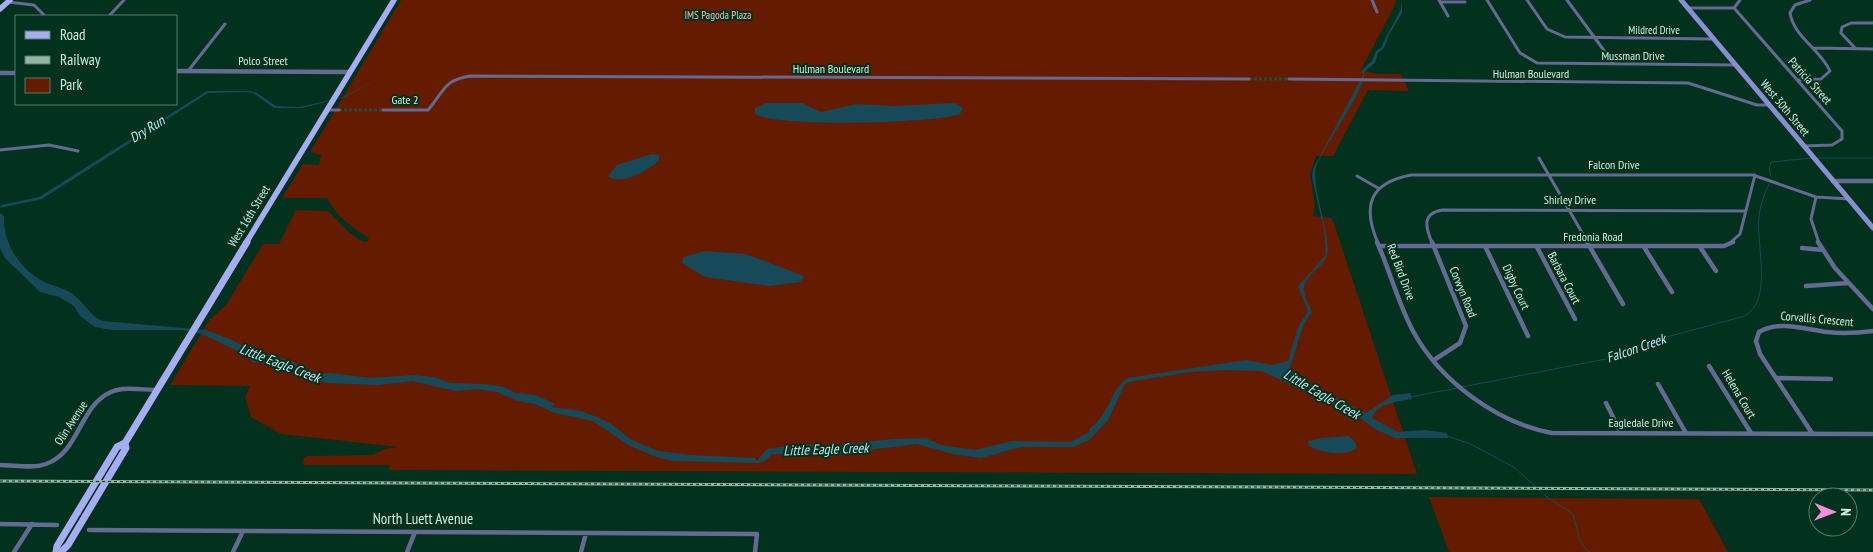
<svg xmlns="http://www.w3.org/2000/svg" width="1873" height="552" font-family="'PT Sans Narrow',sans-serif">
	<rect width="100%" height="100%" fill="#02311d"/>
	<path fill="#651b00" d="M401,0H1396L1394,7L1361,70L1376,74H1401L1409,91L1368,90L1333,156H1316L1310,174L1315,206L1313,216L1332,218L1417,474L388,470L390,465H303L304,458L307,456L372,455L385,449L398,447L281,434L251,417L245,397L250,386L170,385L210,319L226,305L263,244H279L296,210L327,211C339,220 352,240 367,242L369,238C351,227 337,217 327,198H282L303,164L319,165L321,155L310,152Z
		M1429,497L1699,499L1728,552H1449Z"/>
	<path fill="#174a58" d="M1402,0V13L1389,35L1384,48L1378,53L1375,63L1364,72C1368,86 1322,149 1316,167C1311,182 1328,229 1328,250C1329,266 1302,274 1304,291C1305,299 1310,306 1312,313C1299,326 1297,352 1289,369L1311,385L1366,413L1393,395L1410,393L1412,399C1399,401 1376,404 1372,418L1398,432L1424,430L1447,433L1448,438H1395L1375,429L1359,417L1262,371L1225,370L1191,372L1133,381L1125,384L1108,420L1089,440L1073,447H1020L981,458L953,454L917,444L834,454H772L765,461L758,463L673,461L657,457L630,446L593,421L555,413L535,404L518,401L497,392L477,389L455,391L412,381L378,385L326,383L280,366L253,362L246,355L202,334L182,330H112L95,327L80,316L74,306L59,297L40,292L5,258L0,248V213L4,216C2,243 22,273 47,283C57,287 67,289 75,296C86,304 90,317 103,321L206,330L232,340L255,353L290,360L315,375L330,373L371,378L413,375L434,377L450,383L485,384L504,387L516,393L536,395L555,404L551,407L581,411L597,417L611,424L632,440L658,451L690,455L756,458L755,460H758L767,449L802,444L830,446L892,439L926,438L941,445L975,450L1012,441L1070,442L1090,432L1089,429C1109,416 1109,392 1127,378L1246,360L1272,365L1288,361L1298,327L1308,311L1298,286L1326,255L1324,230L1312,177L1313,169L1363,75L1362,70L1372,61L1376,51L1382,47L1383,43L1401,9Z
		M382,77L345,97L302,108H274L253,93L245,92L208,93L42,199L0,208L1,205L39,197L207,91H250L257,93L276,106L300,107L343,97Z
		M766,103H802L821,112L856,104L894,106L954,103L963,108L960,114C933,124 777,127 755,114V108Z
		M652,154L659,155V160C650,170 621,186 608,176L617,165Z
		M705,251L746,254L804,276L800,282L770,286L705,277L682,263L683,257Z
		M1349,436L1355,442L1357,448C1345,457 1321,453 1309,446L1308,441L1322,438Z"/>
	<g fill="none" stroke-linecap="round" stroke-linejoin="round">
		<path stroke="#174a58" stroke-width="1" d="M1816,158H1873
			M1771,176L1769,169L1771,162L1812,158
			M1462,387L1611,358L1644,343L1745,316C1773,299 1756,246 1759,217C1760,205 1764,195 1769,184
			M1410,397L1458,388
			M1447,436L1471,444L1515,468L1547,497L1573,514L1580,541L1589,552"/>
		<path stroke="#214e3a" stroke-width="3" stroke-dasharray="3 2" stroke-linecap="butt" d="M1249,79H1289
			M339,110H383"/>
		<path stroke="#656a93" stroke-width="3" d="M1372,0L1377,12
			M1439,0L1448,16
			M1487,0L1520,53L1537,63L1735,65
			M1527,0L1547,29L1565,37L1713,39
			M1567,0L1614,64
			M8,2L34,5L45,16
			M1441,2H1465
			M1688,8H1734L1740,0
			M1734,8L1842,131V139L1832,145L1804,146
			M109,16L124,0
			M1813,48L1873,49
			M1855,48L1841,33L1842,27L1851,23H1873
			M188,71L225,24
			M1289,79L1688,83L1757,105H1769
			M1798,80L1821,79L1830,71C1820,49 1794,37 1790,13L1795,5L1810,0
			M327,110H339
			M383,110H428C444,92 443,80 470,76L1249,79
			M0,150L49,145L78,151
			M1539,158L1588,243
			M1357,176L1378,188
			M1816,197L1811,219L1819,243
			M1378,243C1362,206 1369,183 1411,175H1753L1816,197L1849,199
			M1432,243C1426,228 1421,214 1442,210L1746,211
			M1730,243L1740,234L1755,175"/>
		<path stroke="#656a93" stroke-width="4.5" d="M1377,242C1390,271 1398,303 1413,331C1440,381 1497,423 1552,433L1873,434
			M1432,242L1466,326L1460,343L1434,360
			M1587,242L1623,304
			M1818,242L1835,268L1873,309
			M1380,246H1724L1733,242
			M1485,246L1528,336
			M1537,247L1575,319
			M1644,247L1672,292
			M1700,247L1716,271
			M1802,248L1823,250
			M1806,286L1848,283
			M1709,366L1751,433
			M1776,378L1831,379
			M1658,384L1686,433
			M1606,403L1621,433
			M1812,433L1760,354L1756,341L1759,332C1779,320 1804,329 1827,332C1842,334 1858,333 1873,331
			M0,465C15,465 32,469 46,464C80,452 79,406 111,392C125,386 143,390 157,390
			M0,524L57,525
			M89,530L757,534L755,552
			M14,552L32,524
			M233,552L243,531
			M407,552L415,532
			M581,552L586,533"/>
		<path stroke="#656a93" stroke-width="4.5" d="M176,71L350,72
			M0,73H16
			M1833,181H1873"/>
		<path stroke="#888fd1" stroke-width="5" d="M1681,0L1873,228"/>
		<path stroke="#a6adf1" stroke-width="5.5" d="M0,9L10,0
			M246,243L394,0"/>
		<path stroke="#a6adf1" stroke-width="7" d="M56,552L57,546L117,447L125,443
			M61,552L68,545L126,448L125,443L247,242"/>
		<g stroke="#93b5a3" stroke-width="3">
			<path id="rail" d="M0,481L1873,490"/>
		</g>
		<use href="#rail" stroke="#02311d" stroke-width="1" stroke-dasharray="3" stroke-linecap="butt"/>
	</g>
	<g text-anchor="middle" stroke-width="4" stroke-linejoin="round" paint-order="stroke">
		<g font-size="11" fill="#f5bdab" stroke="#02311d">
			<text x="718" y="19">IMS Pagoda Plaza</text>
		</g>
		<g font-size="11" fill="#d2efdd" stroke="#02311d">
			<text x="1654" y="34">Mildred Drive</text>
		</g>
		<g font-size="12" fill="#d2efdd" stroke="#02311d">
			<text x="1633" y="60">Mussman Drive</text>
			<text x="263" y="65">Polco Street</text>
			<text x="831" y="73">Hulman Boulevard</text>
			<text x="1531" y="78">Hulman Boulevard</text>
			<text transform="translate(1810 81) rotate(48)" y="4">Patricia Street</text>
			<text x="405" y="104">Gate 2</text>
			<text transform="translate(1785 108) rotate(50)" y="4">West 30th Street</text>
			<text x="1614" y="169">Falcon Drive</text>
			<text x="1570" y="204">Shirley Drive</text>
			<text transform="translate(249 216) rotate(-59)" y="4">West 16th Street</text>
			<text x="1593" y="241">Fredonia Road</text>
			<text transform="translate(1401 272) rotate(69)" y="4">Red Bird Drive</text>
			<text transform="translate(1564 278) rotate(62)" y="4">Barbara Court</text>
			<text transform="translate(1516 287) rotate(65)" y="4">Digby Court</text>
			<text transform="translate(1463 292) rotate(68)" y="4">Corwyn Road</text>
			<text transform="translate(1817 319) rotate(5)" y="4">Corvallis Crescent</text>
			<text transform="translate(1739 394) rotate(59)" y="4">Helena Court</text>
			<text transform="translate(71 423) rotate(-57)" y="4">Olin Avenue</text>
			<text x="1641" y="427">Eagledale Drive</text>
		</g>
		<g font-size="14" font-style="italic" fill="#c8e7f1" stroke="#02311d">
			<text transform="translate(147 129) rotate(-32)" y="5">Dry Run</text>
			<text transform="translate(1636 348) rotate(-19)" y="5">Falcon Creek</text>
			<text transform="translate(280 363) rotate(21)" y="5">Little Eagle Creek</text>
			<text transform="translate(1322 394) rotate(30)" y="5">Little Eagle Creek</text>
			<text transform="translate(826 449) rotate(-2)" y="5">Little Eagle Creek</text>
		</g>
		<g font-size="15" fill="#d2efdd" stroke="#02311d">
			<text x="423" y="524">North Luett Avenue</text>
		</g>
	</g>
	<rect x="15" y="15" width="162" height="90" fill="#02311d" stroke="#557d6a"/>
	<rect x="25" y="31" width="25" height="8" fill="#a6adf1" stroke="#557d6a"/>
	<text x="60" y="40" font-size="15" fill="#d2efdd">Road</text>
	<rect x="25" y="56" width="25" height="8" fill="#93b5a3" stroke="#557d6a"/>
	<text x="60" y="65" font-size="15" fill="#d2efdd">Railway</text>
	<rect x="25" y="78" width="25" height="15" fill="#651b00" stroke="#557d6a"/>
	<text x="60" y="90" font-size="15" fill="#d2efdd">Park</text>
	<g transform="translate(1833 512) rotate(91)"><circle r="24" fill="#02311d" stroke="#557d6a"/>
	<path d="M0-4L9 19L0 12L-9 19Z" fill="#f391d6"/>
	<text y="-8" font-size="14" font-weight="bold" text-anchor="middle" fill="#d2efdd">N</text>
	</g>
</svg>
